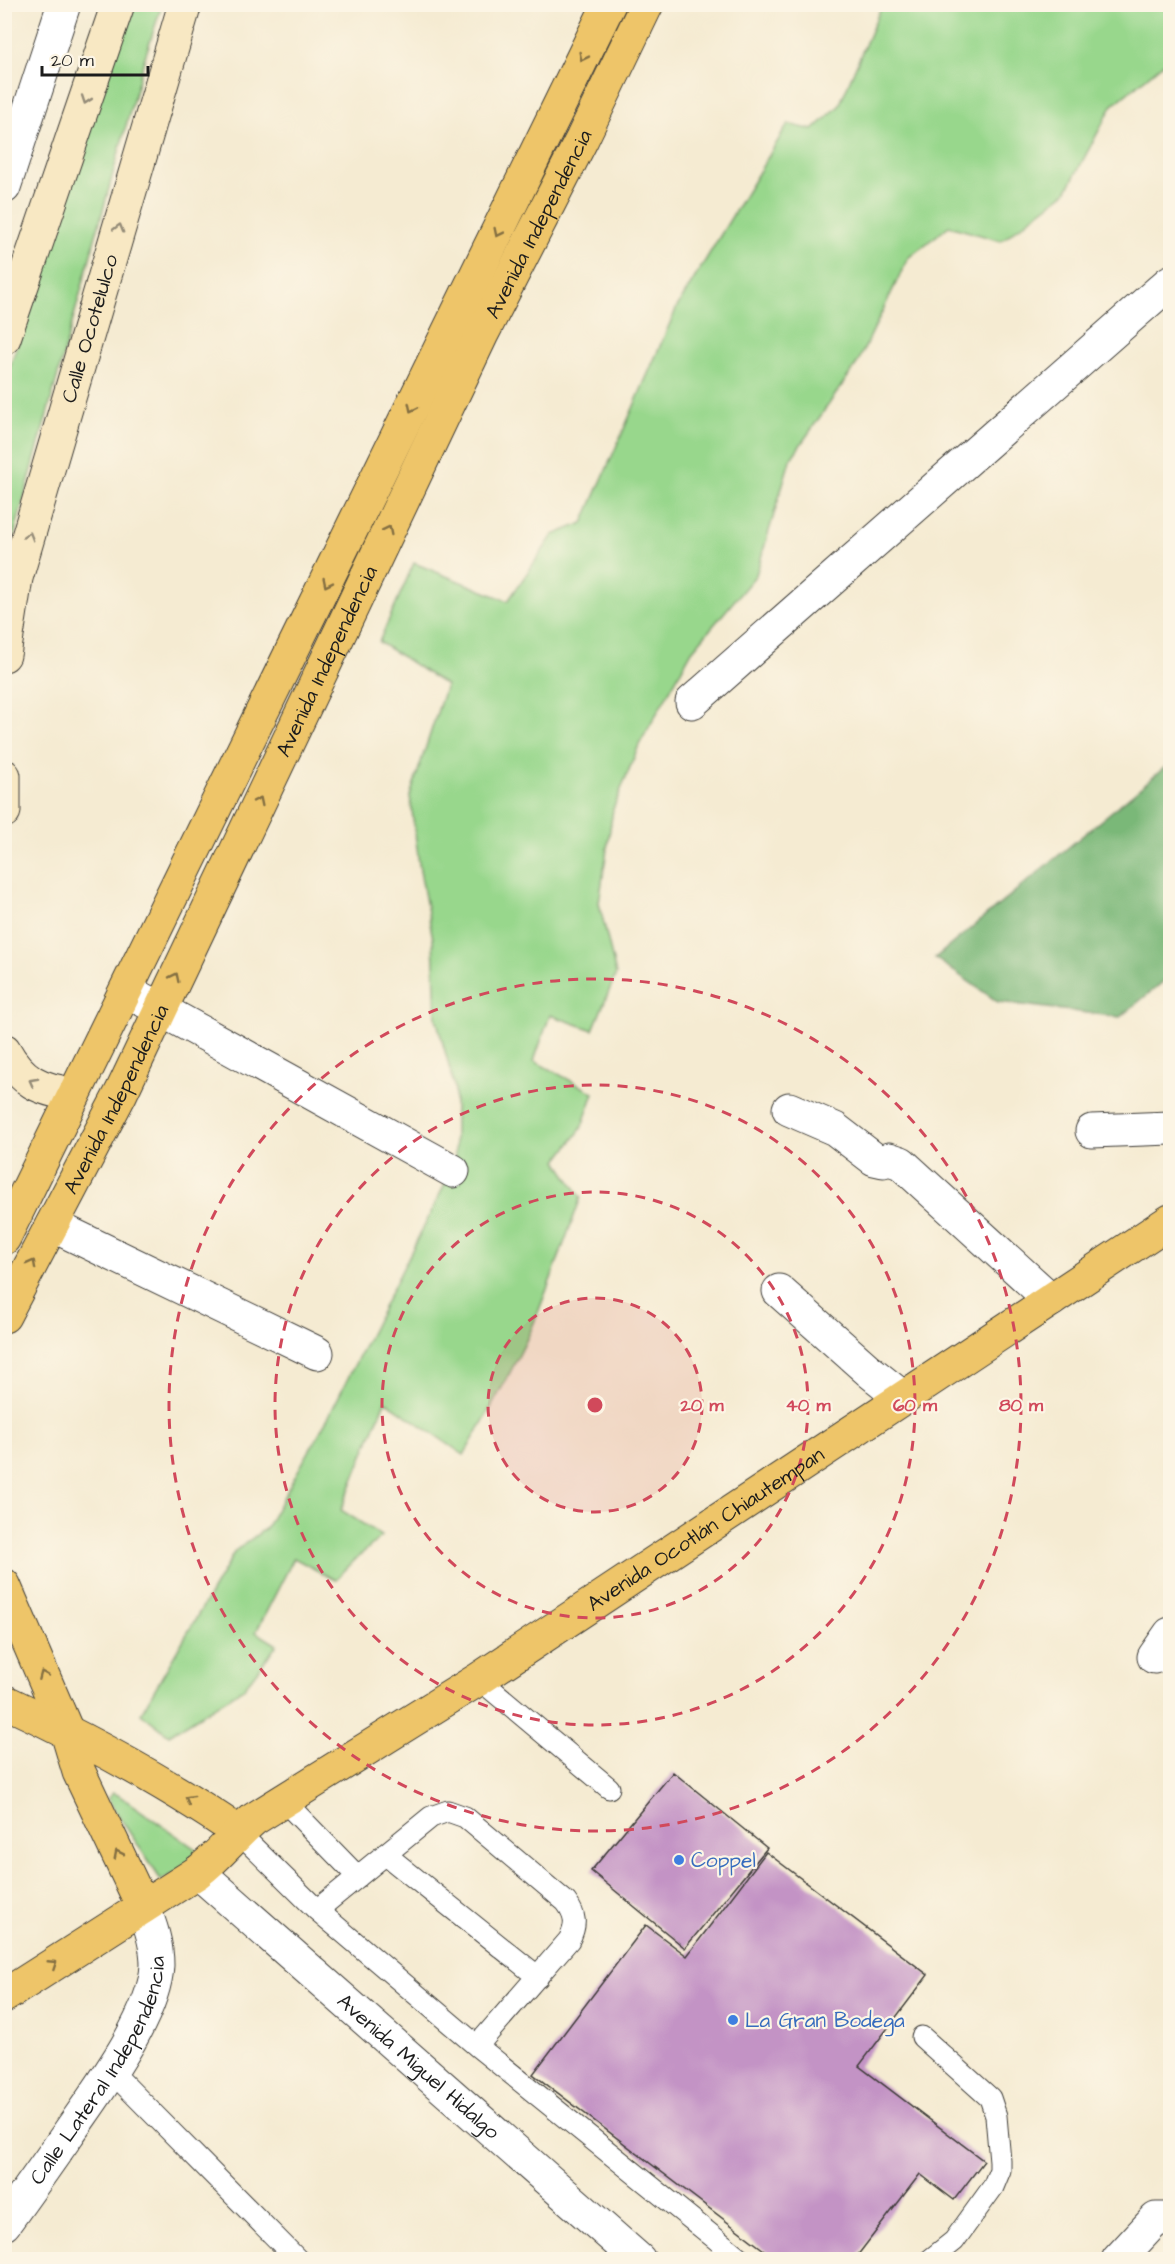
<svg xmlns="http://www.w3.org/2000/svg" width="1175" height="2264" font-family="'Architects Daughter',sans-serif">
	<rect width="100%" height="100%" fill="#fcf5e5"/>
	<filter id="ink" filterUnits="userSpaceOnUse"><feTurbulence type="fractalNoise" baseFrequency=".0167" numOctaves="2"/><feDisplacementMap in="SourceGraphic" scale="12" xChannelSelector="R" yChannelSelector="G"/><feConvolveMatrix kernelMatrix="1 2 1 2 8 2 1 2 1" color-interpolation-filters="sRGB"/></filter>
	<filter id="wash" filterUnits="userSpaceOnUse"><feTurbulence type="fractalNoise" baseFrequency=".008" numOctaves="4" result="noise"/><feDisplacementMap in="SourceGraphic" scale="24" xChannelSelector="R" yChannelSelector="G"/><feGaussianBlur stdDeviation="1.35" result="paint"/><feColorMatrix in="noise" values="0 0 0 0 0 0 0 0 0 0 0 0 0 0 0 0 0 1.4 0 .05"/><feComposite in="paint" operator="in"/></filter>
	<g filter="url(#wash)">
		<rect width="100%" height="100%" fill="#f5ebd2"/>
		<path fill="#98d78c" stroke="#5a7a54" stroke-width="1.5" d="M127,5H162L144,60L5,568V382Z
			M882,5H1170V58L1112,106L1066,192L1001,241L949,226L908,258L858,362L790,460L756,575L692,651L639,745L613,809L599,903L616,974L593,1030L550,1015L534,1061L594,1093L581,1129L557,1161L581,1197C565,1241 549,1286 531,1330C512,1373 487,1414 464,1455L385,1401L341,1510L382,1536L358,1557L335,1580L294,1558L256,1632L277,1645L244,1688L169,1735L141,1713L235,1551L266,1528L330,1414L455,1164V1088L436,1018L433,939L420,871L410,796L446,685L379,642L414,563L508,601L553,535L583,523L677,307L788,124L813,130L839,106Z
			M113,1793L118,1795L197,1850L201,1861L161,1880L110,1803L108,1798Z"/>
		<path fill="#7ab878" stroke="#4b6a4a" stroke-width="1.5" d="M1170,763V976L1120,1017L998,1002L935,958Z"/>
		<g id="blocks">
			<path fill="#c393c5" d="M673,1772L767,1848L685,1948L591,1871Z
				M766,1852L928,1975L859,2066L984,2161L954,2200L920,2174L854,2260H777L533,2074L646,1925L687,1956Z"/>
		</g>
	</g>
	<g filter="url(#ink)">
		<use href="#blocks" fill-opacity="0" stroke="#3d3b37" stroke-width="1.5"/>
		<g fill="none" stroke-linecap="round" stroke-linejoin="round">
			<g stroke="#3d3b37" stroke-width="23">
				<path id="service" d="M479,1679L609,1788
					M284,1801L358,1877
					M238,1832L317,1910L477,2046L742,2260
					M386,1855L538,1977
					M317,1910L431,1817L448,1811L465,1817L566,1902C576,1915 577,1925 569,1940L477,2046
					M922,2037L990,2098L996,2116L1000,2161V2170L993,2187L954,2241L930,2260
					M112,2072L298,2260"/>
			</g>
			<g stroke="#3d3b37" stroke-width="35">
				<g id="minor">
					<path d="M4,187L64,4"/>
					<path d="M692,702L1170,282"/>
					<path d="M127,991L453,1171"/>
					<path d="M789,1109L835,1129L874,1159L883,1161L889,1159L901,1163L1051,1300"/>
					<path d="M1092,1131L1170,1128"/>
					<path d="M52,1225L317,1353"/>
					<path d="M779,1291L868,1370L903,1398"/>
					<path d="M1154,1657L1170,1634"/>
					<path id="s1" d="M198,1872L639,2260"/>
					<path id="s2" d="M4,2224C26,2194 47,2164 68,2134C97,2092 155,2016 157,1965C157,1944 151,1926 143,1907"/>
					<path d="M1118,2260L1156,2219H1170"/>
				</g>
			</g>
			<g stroke="#3d3b37" stroke-width="35">
				<g id="secondary">
					<path d="M4,338L118,4"/>
					<path id="s3" d="M4,655L16,578L185,4"/>
					<path d="M4,776V811"/>
					<path d="M4,1050C21,1081 40,1090 74,1094"/>
				</g>
			</g>
			<g stroke="#3d3b37" stroke-width="35">
				<g id="primary">
					<path d="M4,1238L609,4"/>
					<path id="s4" d="M4,1316L121,1093L482,334L582,139L647,4"/>
					<path d="M4,1585L66,1729L79,1772L143,1907"/>
					<path d="M4,1701C85,1739 165,1781 238,1832"/>
					<path id="s5" d="M4,1996L198,1872C219,1856 234,1836 254,1819L479,1679L1170,1221"/>
				</g>
			</g>
			<use href="#service" stroke="#fff" stroke-width="21"/>
			<use href="#minor" stroke="#fff" stroke-width="33"/>
			<use href="#secondary" stroke="#f8e8c3" stroke-width="33"/>
			<use href="#primary" stroke="#eec569" stroke-width="33"/>
		</g>
		<defs><path id="oneway-chevron" d="M-2-3.5L2.5 0L-2 3.5" fill="none" stroke-width="1.6" stroke-linecap="round" stroke-linejoin="round" transform="scale(1.5)"/></defs>
		<g stroke="#857042">
			<use href="#oneway-chevron" transform="translate(583 57) rotate(116)"/>
			<use href="#oneway-chevron" transform="translate(498 233) rotate(116)"/>
			<use href="#oneway-chevron" transform="translate(412 408) rotate(116)"/>
			<use href="#oneway-chevron" transform="translate(388 530) rotate(-64)"/>
			<use href="#oneway-chevron" transform="translate(327 583) rotate(116)"/>
			<use href="#oneway-chevron" transform="translate(259 801) rotate(-64)"/>
			<use href="#oneway-chevron" transform="translate(175 977) rotate(-64)"/>
			<use href="#oneway-chevron" transform="translate(32 1264) rotate(-62)"/>
			<use href="#oneway-chevron" transform="translate(43 1675) rotate(-113)"/>
			<use href="#oneway-chevron" transform="translate(189 1799) rotate(-149)"/>
			<use href="#oneway-chevron" transform="translate(118 1854) rotate(-117)"/>
			<use href="#oneway-chevron" transform="translate(53 1964) rotate(-33)"/>
		</g>
		<g stroke="#958c78">
			<use href="#oneway-chevron" transform="translate(86 100) rotate(109)"/>
			<use href="#oneway-chevron" transform="translate(119 228) rotate(-74)"/>
			<use href="#oneway-chevron" transform="translate(29 536) rotate(-74)"/>
			<use href="#oneway-chevron" transform="translate(33 1082) rotate(-152)"/>
		</g>
	</g>
	<circle cx="595" cy="1405" r="107" fill="#d1495b" fill-opacity=".12"/>
	<g fill="none" stroke="#d1495b" stroke-width="3" stroke-dasharray="10 8">
		<circle cx="595" cy="1405" r="107"/>
		<circle cx="595" cy="1405" r="213"/>
		<circle cx="595" cy="1405" r="320"/>
		<circle cx="595" cy="1405" r="426"/>
	</g>
	<g fill="#3f7fe0" stroke="#fcf5e5" stroke-width="2">
		<circle cx="679" cy="1860" r="6"/>
		<circle cx="733" cy="2020" r="6"/>
	</g>
	<g text-anchor="middle" stroke-width="4.5" stroke-linejoin="round" paint-order="stroke">
		<g font-size="21" fill="#1c1c1c" stroke="#fcf5e5">
			<text dy="7" stroke="none"><textPath href="#s4" startOffset="1216">Avenida Independencia</textPath></text>
			<text dy="7" stroke="none"><textPath href="#s3" startOffset="338">Calle Ocotelulco</textPath></text>
			<text dy="7" stroke="none"><textPath href="#s4" startOffset="730">Avenida Independencia</textPath></text>
			<text dy="7" stroke="none"><textPath href="#s4" startOffset="244">Avenida Independencia</textPath></text>
			<text dy="7" stroke="none"><textPath href="#s5" startOffset="844">Avenida Ocotlán Chiautempan</textPath></text>
			<text dy="7" stroke="none"><textPath href="#s1" startOffset="294">Avenida Miguel Hidalgo</textPath></text>
			<text dy="7" stroke="none"><textPath href="#s2" startOffset="182">Calle Lateral Independencia</textPath></text>
		</g>
		<g font-size="21" fill="#366cbe" stroke="#fcf5e5" text-anchor="start">
			<text x="691" y="1867">Coppel</text>
			<text x="745" y="2027">La Gran Bodega</text>
		</g>
	</g>
	<circle cx="595" cy="1405" r="9" fill="#d1495b" stroke="#fcf5e5" stroke-width="3"/>
	<g font-size="18" text-anchor="middle" font-weight="bold" fill="#d1495b" stroke="#fcf5e5" stroke-width="4.5" stroke-linejoin="round" paint-order="stroke">
		<text x="702" y="1411">20 m</text>
		<text x="808" y="1411">40 m</text>
		<text x="915" y="1411">60 m</text>
		<text x="1021" y="1411">80 m</text>
	</g>
	<rect width="1175" height="2264" fill="none" stroke="#fcf5e5" stroke-width="24"/>
	<path d="M42 66v9h106v-9" fill="none" stroke="#1c1c1c" stroke-width="3"/>
	<text x="51" y="66" font-size="18" fill="#1c1c1c" stroke="#fcf5e5" stroke-width="4.5" paint-order="stroke">20 m</text>
</svg>
